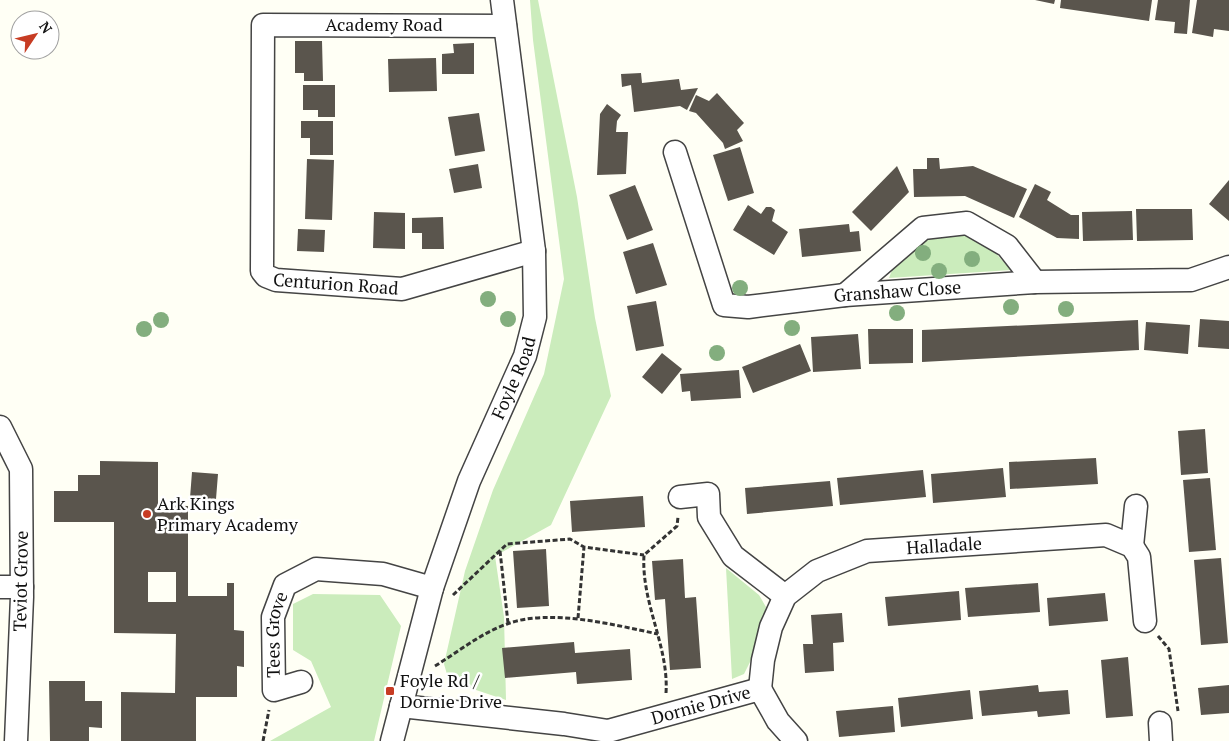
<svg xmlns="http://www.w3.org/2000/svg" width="1229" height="741" font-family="'PT Serif',serif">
	<rect width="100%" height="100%" fill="#fffff5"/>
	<path fill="#cbecbc" d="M530,0H538L577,197L595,318L611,396L551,525L495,556L504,617L506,700L449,681L444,664L465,571L493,490L544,374L564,279L533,40Z
		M961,231L991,248L1011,270L889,278L892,270L928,235Z
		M726,568L759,595L766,607L754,654L744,674L732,679Z
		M313,594L380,595L401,626L374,741H270L331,707L311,661L293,650V604Z"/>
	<path fill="#5a554d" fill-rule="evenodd" d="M1035,0H1055L1054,4Z
		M1061,0H1152L1149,21L1060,8Z
		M1158,0H1190L1187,34L1174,33L1175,22L1155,20Z
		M1197,0H1229V31L1214,29L1213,37L1192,33Z
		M295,41H322L323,81H304V73H295Z
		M474,43V74H442V54L454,53L453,44Z
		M436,58L437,91L389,92L388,59Z
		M641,73L642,83L679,79L681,90L698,88L687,110L680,106L634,112L631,85L622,87L621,74Z
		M303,85H335V117H318V110H303Z
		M717,93L744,123L737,130L743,141L725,149L723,143L696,113L689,111L696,95L709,101Z
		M607,104L621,115L617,121L616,132H628L626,174L597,175L600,114Z
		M479,113L485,151L455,156L448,117Z
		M301,121H333V155H310V138H301Z
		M740,147L754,193L728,201L713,155Z
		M927,158H939L940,169L973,166L1027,189L1014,218L965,196L914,197L913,169H927Z
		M307,159L334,160L332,220L305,219Z
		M478,164L482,188L454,193L449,169Z
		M897,166L909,192L871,231L852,212Z
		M1229,180V221L1209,204Z
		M1035,184L1051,192L1047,200L1071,215H1079V239L1057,238L1019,217Z
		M635,185L653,230L627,240L609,195Z
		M748,205L761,214L766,207H771L775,210L772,221L788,232L774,255L733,230Z
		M1136,209H1192L1193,240L1137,241Z
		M1132,211L1133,240L1083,241L1082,212Z
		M374,212L405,213V249L373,248Z
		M443,217L444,249H422V233H412V218Z
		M849,224L850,232L859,231L861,251L802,257L799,229Z
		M298,229L325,230L324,252L297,251Z
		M653,243L667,285L636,294L623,252Z
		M656,301L664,346L636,351L627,306Z
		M1200,319L1229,321V349L1198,347Z
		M1138,320L1139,350L922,362V330Z
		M1146,322L1190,325L1188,354L1144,350Z
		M868,329H913V363L869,364Z
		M858,334L861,369L813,372L811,337Z
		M800,344L811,371L753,393L742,367Z
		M662,353L682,369L662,394L642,377Z
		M739,370L741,398L691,401L690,391L682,392L680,374Z
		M1205,429L1208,473L1181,475L1178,431Z
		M1096,458L1098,484L1010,489L1009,462Z
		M100,461L158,462V505L188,506V596H227V583H234V630L244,631V667L237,666V697H196V741H121V692L175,693L176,634L114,633V522H54V491H78V475H100ZM148,572H176V602H148Z
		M1003,468L1006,497L933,503L931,474Z
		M923,470L926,497L840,505L837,478Z
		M192,472L218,474L216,499L190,498Z
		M1210,478L1216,550L1189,552L1183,480Z
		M830,481L833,506L747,514L745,488Z
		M643,496L645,527L572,532L570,501Z
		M546,549L549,606L517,608L513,551Z
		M1221,558L1228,643L1201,645L1194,560Z
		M683,559L685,598L696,597L701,668L670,670L665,599L655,600L652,561Z
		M1038,583L1040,612L968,617L965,588Z
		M959,591L961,620L888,626L885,597Z
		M1105,593L1108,621L1049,626L1047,598Z
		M842,613L844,642L833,643L834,671L805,673L803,644H813L811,615Z
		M574,642L575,653L630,649L632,680L577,684L576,672L505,678L502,648Z
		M1128,657L1133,716L1106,718L1101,660Z
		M49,681H85V701H102V728L89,727V741H50Z
		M1038,685L1039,692L1068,690L1070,714L1038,717L1037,711L982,716L979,691Z
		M1229,685V713L1201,715L1198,688Z
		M970,690L973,719L901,727L898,698Z
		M893,706L895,732L839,737L836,711Z"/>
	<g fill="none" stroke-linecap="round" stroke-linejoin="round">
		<g stroke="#444" stroke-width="25">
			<g id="minor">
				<path id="s1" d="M505,26L263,25L262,271L266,276L276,280L402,289L534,251"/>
				<path id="s2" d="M675,152L724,305L748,307L845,295L1035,282L1191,280L1229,267"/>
				<path d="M845,295L923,228L967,223L1007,246L1035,282"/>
				<path d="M0,427L21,469L22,597L16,741"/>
				<path d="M680,497L708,494L709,517L733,556L785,596"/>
				<path d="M1132,546L1136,506"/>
				<path d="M0,587H22"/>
				<path id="s3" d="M301,682L274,690L273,617L285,585L316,569L383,574L432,588"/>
				<path id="s4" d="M760,689L763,660L771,627L785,596L817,571L867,551L1106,535L1132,546L1139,557L1145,621"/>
				<path id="s5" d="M401,706L564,724L608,731L760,689L778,721L796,741"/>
				<path d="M1160,723L1161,741"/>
				<path id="s6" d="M392,741L432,588L469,481L525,356L535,317L534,251L502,0"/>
			</g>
		</g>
		<path stroke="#333" stroke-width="3" stroke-dasharray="5 2.5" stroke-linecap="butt" d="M500,551L508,623
			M453,595L507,544L570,539L584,547L644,555
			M578,618L584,547
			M1158,636L1169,649L1178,711
			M435,666C458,652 481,633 507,624C549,608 615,625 658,634
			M666,693C669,646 641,603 644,555L677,526L678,517
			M263,741L269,710"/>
		<use href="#minor" stroke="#fff" stroke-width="22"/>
	</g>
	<g fill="#83ae7e">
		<circle cx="923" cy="253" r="8"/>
		<circle cx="972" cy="259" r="8"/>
		<circle cx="939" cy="271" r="8"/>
		<circle cx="740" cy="288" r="8"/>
		<circle cx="488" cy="299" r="8"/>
		<circle cx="1011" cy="307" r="8"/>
		<circle cx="1066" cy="309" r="8"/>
		<circle cx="897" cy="313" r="8"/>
		<circle cx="508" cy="319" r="8"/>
		<circle cx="161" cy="320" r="8"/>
		<circle cx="792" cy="328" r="8"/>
		<circle cx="144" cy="329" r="8"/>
		<circle cx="717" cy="353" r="8"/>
	</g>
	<g fill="#c73c23" stroke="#fff" stroke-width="2">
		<circle cx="147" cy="514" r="5"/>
		<rect x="385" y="686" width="10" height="10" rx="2.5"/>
	</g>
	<g text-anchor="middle" stroke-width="5" stroke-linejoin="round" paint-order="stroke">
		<g font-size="18" fill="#111" stroke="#fff">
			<text x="384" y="31">Academy Road</text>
			<text dy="6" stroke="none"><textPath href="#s1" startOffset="565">Centurion Road</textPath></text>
			<text dy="6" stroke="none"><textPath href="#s2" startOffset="335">Granshaw Close</textPath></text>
			<text dy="6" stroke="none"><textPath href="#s6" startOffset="384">Foyle Road</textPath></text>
			<text dy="6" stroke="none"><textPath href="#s4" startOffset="269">Halladale</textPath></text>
			<text transform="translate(21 581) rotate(-89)" y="6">Teviot Grove</text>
			<text dy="6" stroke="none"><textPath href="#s3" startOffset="84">Tees Grove</textPath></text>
			<text dy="6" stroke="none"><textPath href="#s5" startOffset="305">Dornie Drive</textPath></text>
		</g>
		<g font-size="18" fill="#111" stroke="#fff" text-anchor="start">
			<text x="157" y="510">Ark Kings<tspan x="157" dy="21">Primary Academy</tspan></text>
			<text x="400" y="687">Foyle Rd /<tspan x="400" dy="21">Dornie Drive</tspan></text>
		</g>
	</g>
	<g transform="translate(35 35) rotate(55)"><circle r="24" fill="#ffffff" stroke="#a0a0a0"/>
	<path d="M0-4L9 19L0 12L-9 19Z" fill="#c73c23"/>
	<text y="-8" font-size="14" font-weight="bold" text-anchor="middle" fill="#111111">N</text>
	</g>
</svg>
